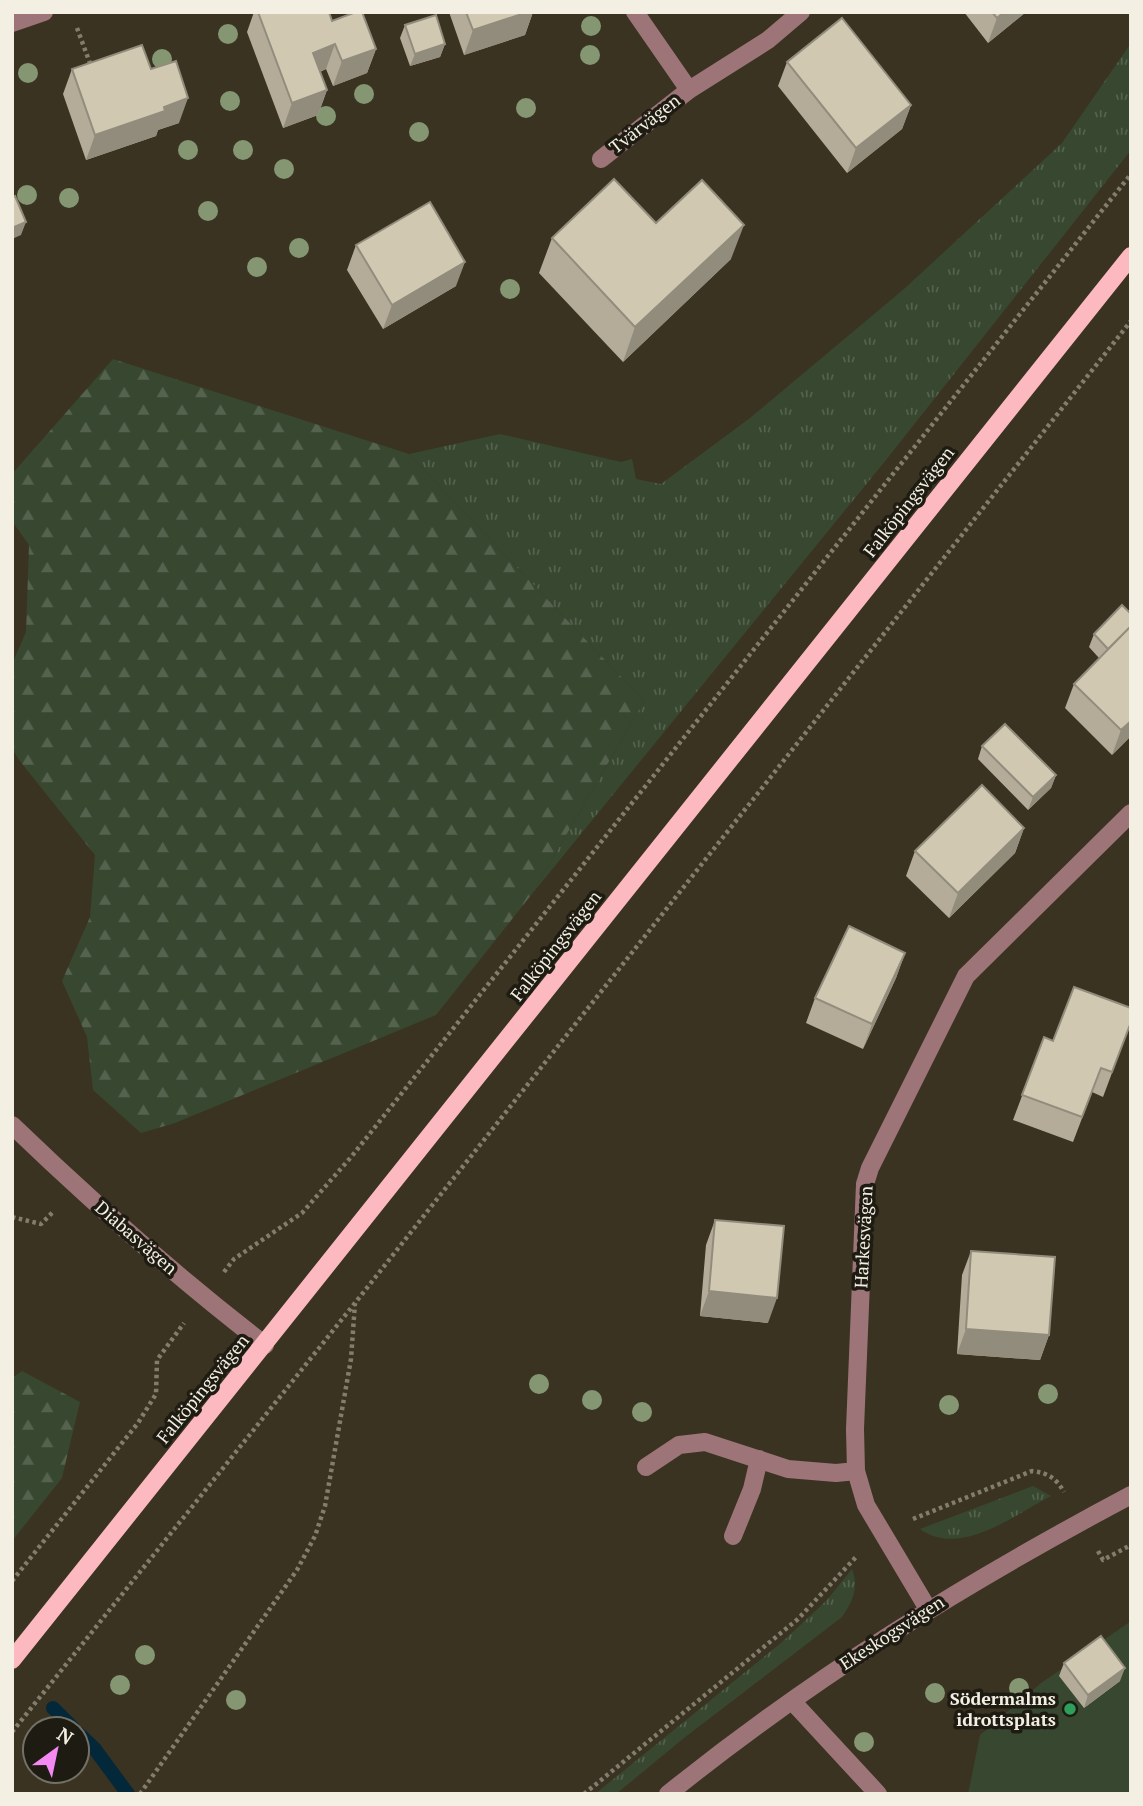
<svg xmlns="http://www.w3.org/2000/svg" width="1143" height="1806" font-family="'PT Serif',serif">
	<defs>
		<pattern id="grass-tufts" width="24" height="20" patternUnits="userSpaceOnUse" patternTransform="scale(1.75)"><rect width="24" height="20" fill="#374730"/><path d="M3 7l-1-3M5 7V3M7 7l1-3M15 17l-1-3M17 17v-4M19 17l1-3" fill="none" stroke="#54624e"/></pattern>
		<pattern id="forest-firs" width="22" height="20" patternUnits="userSpaceOnUse" patternTransform="scale(1.75)"><rect width="22" height="20" fill="#374730"/><path d="M5 1l3.5 6h-7zM16 11l3.5 6h-7z" fill="#54624e"/></pattern>
	</defs>
	<rect width="100%" height="100%" fill="#3a3321"/>
	<path fill="url(#grass-tufts)" d="M1131,43V150L886,460L532,894L644,701L409,454L500,434L621,462L632,459L636,479L661,484L750,418L904,289L1062,143Z
		M1033,1486L1051,1496C1014,1515 961,1558 920,1529Z
		M852,1569C859,1588 853,1601 842,1617L684,1738L616,1794H595L782,1642L827,1600Z"/>
	<path fill="url(#forest-firs)" d="M113,359L409,454L644,701L532,894L436,1015L175,1123L141,1133L93,1090L87,1037L62,981L90,917L95,855L19,760L12,748V664L26,632L29,545L12,521V474Z
		M22,1371L80,1402L62,1478L12,1541V1378Z"/>
	<path fill="#374730" d="M1131,1621V1794H968L980,1735L1041,1683Z"/>
	<g fill="none" stroke-linecap="round" stroke-linejoin="round">
		<path stroke="#03283a" stroke-width="14" d="M53,1708L74,1729
			M77,1732L94,1748L128,1794"/>
		<path stroke="#837d6d" stroke-width="4.5" stroke-dasharray="3.5 3.5" stroke-linecap="butt" d="M77,28L91,66
			M12,1217L41,1224L54,1211
			M224,1272L234,1259L302,1213L352,1156L1131,174
			M913,1519L1032,1471C1048,1473 1056,1478 1064,1492
			M1098,1551L1103,1560L1131,1545
			M12,1581L138,1423L156,1394L157,1360L184,1323
			M12,1732L355,1303L1131,321
			M140,1794L297,1570L315,1536L325,1506L351,1359L355,1303
			M584,1794L798,1619L856,1557"/>
		<path stroke="#9d7579" stroke-width="18" d="M635,12L689,90
			M12,23L44,12
			M601,159L689,90L768,40L801,12
			M12,1125C93,1203 177,1277 265,1345
			M646,1467L679,1445L705,1442L788,1469L836,1473L856,1471
			M733,1536L752,1489L759,1459
			M928,1609L866,1505L856,1471L855,1429L865,1184L870,1168L966,976L1131,813
			M792,1701L878,1794
			M668,1794C813,1677 967,1582 1131,1495"/>
		<path stroke="#fcbac0" stroke-width="18" d="M12,1660L1131,256"/>
	</g>
	<g fill="#859772">
		<circle cx="591" cy="26" r="10"/>
		<circle cx="228" cy="34" r="10"/>
		<circle cx="590" cy="55" r="10"/>
		<circle cx="162" cy="59" r="10"/>
		<circle cx="28" cy="73" r="10"/>
		<circle cx="364" cy="94" r="10"/>
		<circle cx="230" cy="101" r="10"/>
		<circle cx="526" cy="108" r="10"/>
		<circle cx="326" cy="116" r="10"/>
		<circle cx="419" cy="132" r="10"/>
		<circle cx="188" cy="150" r="10"/>
		<circle cx="243" cy="150" r="10"/>
		<circle cx="284" cy="169" r="10"/>
		<circle cx="27" cy="195" r="10"/>
		<circle cx="69" cy="198" r="10"/>
		<circle cx="208" cy="211" r="10"/>
		<circle cx="299" cy="248" r="10"/>
		<circle cx="257" cy="267" r="10"/>
		<circle cx="510" cy="289" r="10"/>
		<circle cx="539" cy="1384" r="10"/>
		<circle cx="1048" cy="1394" r="10"/>
		<circle cx="592" cy="1400" r="10"/>
		<circle cx="949" cy="1405" r="10"/>
		<circle cx="642" cy="1412" r="10"/>
		<circle cx="145" cy="1655" r="10"/>
		<circle cx="120" cy="1685" r="10"/>
		<circle cx="1019" cy="1688" r="10"/>
		<circle cx="935" cy="1693" r="10"/>
		<circle cx="236" cy="1700" r="10"/>
		<circle cx="864" cy="1742" r="10"/>
	</g>
	<path fill="#b4ac99" d="M254,12H329L332,21L376,49L367,73L333,86L326,69L320,72L327,90L318,115L283,128L247,32Z
		M449,12H533L525,35L464,55Z
		M964,12H1026L988,43Z
		M405,25L445,44L440,57L410,66L400,38Z
		M787,62L911,105L902,129L847,173L778,86Z
		M72,69H151L179,123L158,130L156,136L86,160L63,94Z
		M656,223L731,259L623,362L539,273L552,238Z
		M356,245L456,286L383,329L347,270Z
		M1131,614V736L1112,755L1065,708L1074,684L1099,658L1089,647L1094,634Z
		M982,746L1056,775L1051,788L1028,810L978,759Z
		M1024,828L1015,853L949,918L906,876L915,851Z
		M905,953L896,978L863,1049L806,1023L815,998Z
		M1131,1022L1103,1097L1092,1092L1073,1142L1013,1120L1044,1037L1053,1041Z
		M715,1220L768,1323L700,1316L706,1245Z
		M971,1251L1049,1335L1040,1360L957,1354L962,1275Z
		M1064,1663L1120,1681L1084,1708L1059,1676Z"/>
	<path fill="#928c7d" d="M528,12H533L525,35L464,55L473,30Z
		M1004,12H1026L988,43L997,18Z
		M335,44L326,69L304,78L313,53Z
		M445,44L440,57L410,66L415,54Z
		M376,49L367,73L333,86L342,61Z
		M327,90L318,115L283,128L292,103Z
		M188,98L179,123L158,130L156,136L86,160L95,135L164,107Z
		M911,105L902,129L847,173L856,148Z
		M26,222L21,235L12,239V228Z
		M744,225L731,259L623,362L635,327Z
		M465,262L456,286L383,329L392,305Z
		M1131,721V736L1112,755L1121,730Z
		M1056,775L1051,788L1028,810L1033,797Z
		M1024,828L1015,853L949,918L958,893Z
		M905,953L896,978L863,1049L872,1024Z
		M709,1291L777,1298L768,1323L700,1316Z
		M966,1329L1049,1335L1040,1360L957,1354Z
		M1125,1668L1120,1681L1084,1708L1088,1695Z"/>
	<path fill="#d1c8b2" stroke="#928c7d" stroke-width="2" d="M258,12H329L332,21L356,12H362L376,49L342,61L335,44L313,53L327,90L292,103Z
		M466,12H528L473,30Z
		M992,12H1004L997,18Z
		M436,15L445,44L415,54L405,25Z
		M842,18L911,105L856,148L787,62Z
		M142,45L151,69L176,61L188,98L164,107L165,111L95,135L72,69Z
		M614,179L656,223L702,180L744,225L635,327L552,238Z
		M15,196L26,222L12,228V198Z
		M430,202L465,262L392,305L356,245Z
		M1122,605L1131,614V626L1108,649L1094,634Z
		M1131,626V721L1121,730L1074,684Z
		M1005,724L1056,775L1033,797L982,746Z
		M982,785L1024,828L958,893L915,851Z
		M849,926L905,953L872,1024L815,998Z
		M1074,987L1131,1008V1022L1112,1072L1101,1068L1082,1117L1022,1095L1044,1037L1053,1041Z
		M715,1220L784,1226L777,1298L709,1291Z
		M971,1251L1055,1257L1049,1335L966,1329Z
		M1101,1636L1125,1668L1088,1695L1064,1663Z"/>
	<circle fill="#2e9e5b" stroke="#1e1b13" stroke-width="2.5" cx="1070" cy="1709" r="7"/>
	<g text-anchor="middle" stroke-width="7" stroke-linejoin="round" paint-order="stroke">
		<g font-size="18" fill="#f3efe3" stroke="#1e1b13">
			<text transform="translate(645 124) rotate(-38)" y="6">Tvärvägen</text>
			<text transform="translate(909 502) rotate(-52)" y="6">Falköpingsvägen</text>
			<text transform="translate(556 946) rotate(-52)" y="6">Falköpingsvägen</text>
			<text transform="translate(864 1237) rotate(-87)" y="6">Harkesvägen</text>
			<text transform="translate(136 1238) rotate(41)" y="6">Diabasvägen</text>
			<text transform="translate(203 1389) rotate(-51)" y="6">Falköpingsvägen</text>
			<text transform="translate(892 1633) rotate(-33)" y="6">Ekeskogsvägen</text>
		</g>
		<g font-size="18" font-weight="bold" fill="#f3efe3" stroke="#1e1b13" text-anchor="end">
			<text x="1056" y="1705">Södermalms<tspan x="1056" dy="21">idrottsplats</tspan></text>
		</g>
	</g>
	<rect width="1143" height="1806" fill="none" stroke="#f3efe3" stroke-width="28"/>
	<g transform="translate(56 1750) rotate(33)"><circle r="33" fill="#1e1b13" stroke="#737066" stroke-width="2"/>
	<path d="M0-5L12 26L0 18L-12 26Z" fill="#f489f1"/>
	<text y="-10" font-size="19" font-weight="bold" text-anchor="middle" fill="#f3efe3">N</text>
	</g>
</svg>
